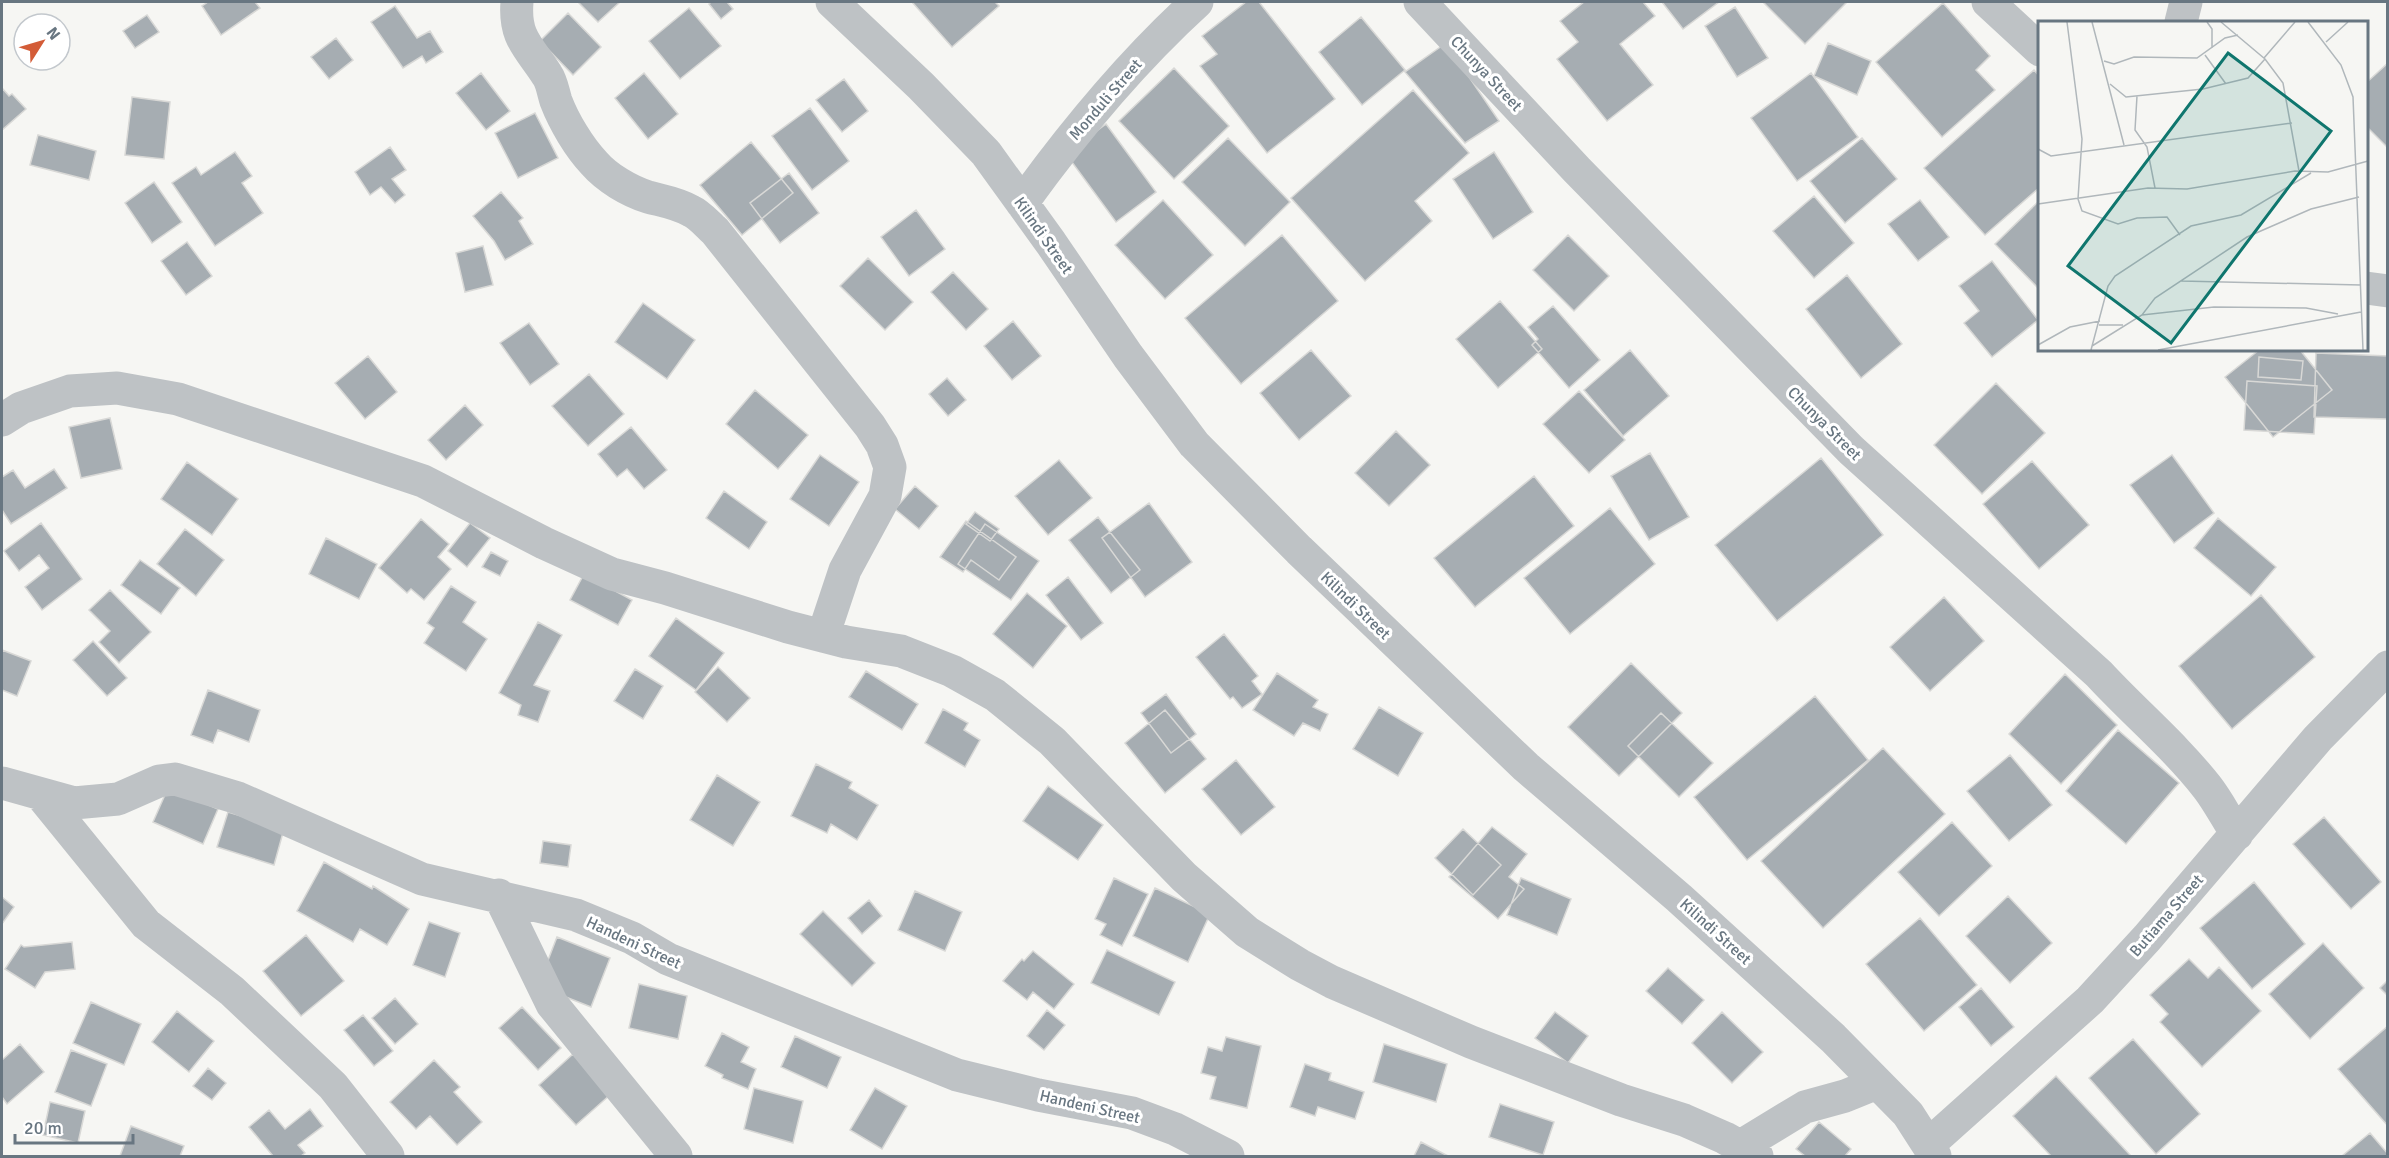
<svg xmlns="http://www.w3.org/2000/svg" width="2389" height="1158" font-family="Signika,sans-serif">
	<rect width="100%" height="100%" fill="#f6f6f3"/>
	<path fill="#a6adb2" stroke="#d8d8d6" stroke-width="1.5" d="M208,2H255L260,8L221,35L202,6Z
		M578,2H620L598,22Z
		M711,2H727L733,9L721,19L709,4Z
		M912,2H995L999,6L952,47Z
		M1246,2H1259L1335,99L1267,153L1200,66L1217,54L1202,36Z
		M1584,2H1643L1655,16L1620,44L1653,85L1607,121L1557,59L1578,42L1560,21Z
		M1662,2H1719L1683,29Z
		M1763,2H1847L1805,44Z
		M1943,3L1990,56L1976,70L1995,90L1942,137L1876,62Z
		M395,6L417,38L430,31L443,52L426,63L422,56L403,68L371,22Z
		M1735,7L1768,58L1737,77L1705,26Z
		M689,8L721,46L680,79L649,41Z
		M568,13L601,47L573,75L540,41Z
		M147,15L159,32L135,48L123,31Z
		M1361,17L1405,70L1362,105L1319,52Z
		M336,38L353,60L329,79L311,57Z
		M1446,43L1499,121L1465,143L1405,72Z
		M1828,43L1871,61L1857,95L1814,76Z
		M2388,63V148L2366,126V83Z
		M1174,68L1229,126L1174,179L1119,121Z
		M2034,70L2040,77V187L1985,235L1924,168Z
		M481,73L510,111L486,130L456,93Z
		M644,73L678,114L648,139L615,98Z
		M1811,73L1858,137L1797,181L1751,118Z
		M844,79L868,111L842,132L816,100Z
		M2,88L9,96L12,94L26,109L2,130Z
		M1413,90L1469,153L1415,201L1432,221L1365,281L1291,198Z
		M132,97L170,102L164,159L125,155Z
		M810,108L849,161L812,190L772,136Z
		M535,113L558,158L518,178L495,133Z
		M1106,124L1156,192L1116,222L1066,154Z
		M38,135L96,151L89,180L30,165Z
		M1228,138L1290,202L1245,246L1182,182Z
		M1862,138L1897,179L1845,223L1810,181Z
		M751,142L793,193L742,235L700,185Z
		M390,147L406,170L392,179L405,195L395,203L381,187L370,195L355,172Z
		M235,152L252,176L242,183L263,213L215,246L172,183L196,167L201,175Z
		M1494,152L1533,212L1493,239L1453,179Z
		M789,173L819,213L780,243L750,203Z
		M154,182L182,222L152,243L125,203Z
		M501,192L523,218L519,221L533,244L505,260L494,241L473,216Z
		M1814,196L1854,243L1814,278L1773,231Z
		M1163,200L1213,255L1165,299L1115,245Z
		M1920,200L1949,237L1918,261L1888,224Z
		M2040,200V290L1995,244Z
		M916,210L945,249L909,276L881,237Z
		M1282,235L1338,301L1241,384L1185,318Z
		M1568,235L1609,276L1574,311L1533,270Z
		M187,242L212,276L186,295L161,261Z
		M483,246L493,285L465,292L456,253Z
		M868,258L913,302L885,330L840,286Z
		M1992,261L2038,320L1992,357L1964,323L1979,311L1959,286Z
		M953,272L988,309L966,330L931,292Z
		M1847,275L1902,344L1861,378L1806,309Z
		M1500,301L1542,349L1498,388L1456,339Z
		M643,303L695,340L667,379L615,342Z
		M1553,306L1600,360L1569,388L1532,345L1538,339L1528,327Z
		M1013,321L1041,356L1012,380L984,346Z
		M529,323L559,364L530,385L500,343Z
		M1311,350L1351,396L1299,440L1260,393Z
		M1630,350L1669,396L1623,436L1584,390Z
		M2259,350H2300L2332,390L2273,437L2225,377Z
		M2316,353L2388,356V419L2314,417Z
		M368,356L397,392L365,419L335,383Z
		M2259,357L2303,361L2301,380L2258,377Z
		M589,374L624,414L588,446L552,406Z
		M947,378L966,400L948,416L929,394Z
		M2247,381L2317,386L2314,434L2244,430Z
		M1996,383L2045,433L1982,494L1934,445Z
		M755,390L808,435L778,469L726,424Z
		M1579,391L1625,440L1589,473L1543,424Z
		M465,405L483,425L446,460L428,440Z
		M110,418L122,469L81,478L69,427Z
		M631,427L667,470L644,489L627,469L617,477L598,454Z
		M1396,431L1430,465L1389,506L1355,473Z
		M1650,453L1689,517L1649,540L1611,476Z
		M820,455L859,482L829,526L790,499Z
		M2172,455L2214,513L2174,543L2130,485Z
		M1821,458L1883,535L1777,621L1715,545Z
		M1059,460L1092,498L1048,535L1015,496Z
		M2032,461L2089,525L2039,569L1983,504Z
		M187,462L238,499L212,535L161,499Z
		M54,469L67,488L11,524L2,510V477L13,470L25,488Z
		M1534,476L1574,526L1475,607L1434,558Z
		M915,486L938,506L919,529L895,509Z
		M724,491L767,522L749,549L706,518Z
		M1149,503L1192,562L1145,597L1102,538Z
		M1610,508L1655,564L1570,634L1524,578Z
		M975,512L999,529L990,541L966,524Z
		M1098,517L1140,570L1111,593L1069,540Z
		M2218,518L2276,567L2251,596L2194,548Z
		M421,519L449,544L438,557L451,569L424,600L411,589L407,593L379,568Z
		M966,521L1016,557L999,580L971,560L963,572L940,557Z
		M41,523L82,579L42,610L25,587L49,568L39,555L19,571L4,551Z
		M470,523L490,538L467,567L448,551Z
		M985,524L1039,561L1011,600L958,564Z
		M185,529L224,560L196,596L157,564Z
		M326,538L377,564L359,599L309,574Z
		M491,552L508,561L500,576L482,567Z
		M140,560L180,588L161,614L121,585Z
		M584,574L632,600L618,625L570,600Z
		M1068,577L1103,623L1081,640L1046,595Z
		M451,586L476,602L463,622L487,639L466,671L424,643L434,628L427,623Z
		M110,590L151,632L119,663L99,642L110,631L89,610Z
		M1027,593L1067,626L1033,668L993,634Z
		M2261,595L2315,657L2232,729L2179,666Z
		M1944,597L1984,641L1930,691L1890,647Z
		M676,618L724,653L696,690L649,656Z
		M538,622L562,635L534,685L550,691L538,722L518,715L521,705L499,693Z
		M1224,634L1258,676L1252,681L1262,694L1242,708L1233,697L1230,699L1196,657Z
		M93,641L127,678L107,696L73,660Z
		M2,650L31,661L17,696L2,690Z
		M1631,663L1682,713L1619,776L1568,727Z
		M718,667L750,698L727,722L695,692Z
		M635,669L663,686L643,719L614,701Z
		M866,671L918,704L902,730L849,697Z
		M1277,673L1318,700L1313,707L1328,714L1320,731L1303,723L1294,736L1253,710Z
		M2065,674L2117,725L2061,784L2009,734Z
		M208,690L260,710L249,742L218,730L213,743L191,735Z
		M1166,694L1196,734L1171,753L1141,713Z
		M1815,696L1868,760L1747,860L1694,797Z
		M1379,707L1423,733L1398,776L1353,749Z
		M943,709L968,723L964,730L980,740L965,767L925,743Z
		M1165,710L1206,759L1165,793L1125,743Z
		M1661,713L1713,763L1679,797L1628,746Z
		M2118,730L2179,783L2126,844L2066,791Z
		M1883,748L1945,814L1823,928L1761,861Z
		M2010,755L2052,805L2009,841L1967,791Z
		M1236,760L1275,807L1241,835L1202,789Z
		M816,764L852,782L849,788L878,805L857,840L831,824L827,833L791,816Z
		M717,775L760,802L733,846L690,820Z
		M1048,786L1103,825L1078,860L1023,821Z
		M168,788L218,809L203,844L153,822Z
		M228,812L284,829L274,865L217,847Z
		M2324,817L2381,882L2351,909L2293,844Z
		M1952,822L1992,866L1939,916L1898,872Z
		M1492,827L1527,854L1509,877L1524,889L1498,919L1449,877Z
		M1463,829L1501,865L1473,895L1435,858Z
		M543,841L571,845L568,867L540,863Z
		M324,862L372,889L373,886L409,909L387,945L360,929L353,942L297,911Z
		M1114,878L1148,894L1122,946L1100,935L1106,924L1095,919Z
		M1521,878L1571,899L1557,935L1507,915Z
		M2254,882L2305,944L2252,989L2200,928Z
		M1155,888L1210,914L1188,962L1133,936Z
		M915,891L962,912L945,951L898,930Z
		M2008,896L2052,943L2010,983L1966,936Z
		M2,897L14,907L2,924Z
		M869,900L882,916L862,934L848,918Z
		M823,911L875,963L852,986L800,934Z
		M1920,918L1977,985L1924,1031L1866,964Z
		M429,922L460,933L445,977L413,965Z
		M306,935L344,981L301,1016L263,971Z
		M557,937L610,958L591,1007L538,986Z
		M72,942L75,969L45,972L35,988L5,969L21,945L24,947Z
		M2323,943L2364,988L2310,1039L2269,994Z
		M1107,950L1175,982L1159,1015L1091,983Z
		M1033,951L1074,984L1054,1009L1033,992L1027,1000L1003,981L1022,959L1024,961Z
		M2189,959L2208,978L2219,967L2261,1011L2202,1067L2160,1022L2168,1014L2150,995Z
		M1668,968L1704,1000L1682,1024L1646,991Z
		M2388,980V996L2380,988Z
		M639,984L687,996L678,1039L629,1028Z
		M1981,988L2014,1027L1991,1046L1959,1007Z
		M395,998L418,1024L395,1044L372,1018Z
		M91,1002L141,1024L124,1065L73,1043Z
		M522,1007L561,1048L538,1070L499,1028Z
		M1047,1010L1065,1025L1044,1050L1027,1036Z
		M177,1011L214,1041L189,1072L152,1042Z
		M1555,1012L1588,1036L1568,1063L1535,1038Z
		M1722,1012L1763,1052L1732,1083L1692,1043Z
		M363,1015L393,1051L374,1066L344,1030Z
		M2388,1026V1126L2338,1069Z
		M722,1033L749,1047L741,1062L756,1069L748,1089L722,1078L723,1075L705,1066Z
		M795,1036L841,1057L827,1088L781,1067Z
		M1226,1037L1261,1046L1247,1108L1210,1099L1216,1077L1201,1073L1208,1047L1222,1051Z
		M2133,1039L2200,1114L2156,1154L2089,1078Z
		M20,1044L44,1072L7,1104L2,1097V1060Z
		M1384,1044L1447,1064L1436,1102L1373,1082Z
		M71,1050L107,1064L91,1106L55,1092Z
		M573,1054L611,1094L576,1125L539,1085Z
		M434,1060L460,1087L454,1092L482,1122L457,1145L430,1116L416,1129L390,1102Z
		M1305,1064L1331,1073L1329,1080L1364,1092L1355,1119L1318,1107L1315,1116L1290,1107Z
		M208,1068L226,1083L212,1100L193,1086Z
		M2056,1076L2131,1156H2051L2013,1116Z
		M754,1088L803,1101L793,1143L744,1129Z
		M875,1088L907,1106L882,1149L850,1130Z
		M50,1102L85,1111L78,1143L43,1135Z
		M1500,1104L1554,1122L1543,1155L1489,1137Z
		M310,1109L323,1126L298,1145L305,1153L301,1156H273L249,1127L269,1110L285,1129Z
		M1819,1122L1851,1149L1845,1156H1805L1796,1149Z
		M131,1126L184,1146L180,1156H120Z
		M2370,1133L2388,1154V1156H2342Z
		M1421,1142L1448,1156H1414Z"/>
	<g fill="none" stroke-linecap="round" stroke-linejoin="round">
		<path stroke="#bec2c5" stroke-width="33" d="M517,2C514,38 529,47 547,75C552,82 553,92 556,101C564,122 579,147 594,163C607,178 629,191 648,197C663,201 677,203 691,211C700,215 708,225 715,231L870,426L882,445L890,467L885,496L845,570L823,636
			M832,2L921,86L986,153L1051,243L1128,356L1194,444L1299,550L1526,767L1679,898L1833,1038L1908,1114L1935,1156
			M1420,2L1577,170L1851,450L2099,674C2134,712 2175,746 2207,787C2218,801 2227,819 2237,834
			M1988,2L2040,50
			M2181,22L2186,2
			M1022,203C1074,131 1131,62 1197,2
			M2366,288L2388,291
			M2,420L21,408L70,391L117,388L178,399L423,481L544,543L612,574L665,588L788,627L846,642L901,651L952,671L995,695L1052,741L1184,877L1247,932L1300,965L1332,982L1471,1042L1621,1100L1684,1120L1725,1138L1757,1156
			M2,783L74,803L118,799L159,781L175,779L238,798L422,879L576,915L632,938L668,959L957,1075L1038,1095L1132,1113L1175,1129L1228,1156
			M42,796L146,924L232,991L333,1086L388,1156
			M499,895L552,1004L676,1156
			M1928,1145L2090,1000L2147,938L2318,738L2388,667
			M1739,1147L1805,1107L1845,1096L1877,1083"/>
	</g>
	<g text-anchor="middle" stroke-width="6" stroke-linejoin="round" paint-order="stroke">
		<g font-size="16" fill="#687681" stroke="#fff">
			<text transform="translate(1487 73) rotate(47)" y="6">Chunya Street</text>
			<text transform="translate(1105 99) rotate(-49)" y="6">Monduli Street</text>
			<text transform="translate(1044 235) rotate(55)" y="6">Kilindi Street</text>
			<text transform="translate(1825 423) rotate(45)" y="6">Chunya Street</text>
			<text transform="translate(1356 605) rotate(44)" y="6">Kilindi Street</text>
			<text transform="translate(2166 915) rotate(-49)" y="6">Butiama Street</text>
			<text transform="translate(1716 931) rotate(42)" y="6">Kilindi Street</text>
			<text transform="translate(634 942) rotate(25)" y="6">Handeni Street</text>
			<text transform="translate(1090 1106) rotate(13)" y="6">Handeni Street</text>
		</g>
	</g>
	<g transform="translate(2038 21)">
		<rect width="330" height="330" fill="#f6f6f3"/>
		<path fill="none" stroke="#b0b7bb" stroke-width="1.5" d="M29,1L44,118L40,178L44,190L80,203L99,197L129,196L142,214M54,1L86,124M169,1L174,8V27M183,1L227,38L245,62L261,150M270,1L303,44L315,76L325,329M288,21L310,1M167,34L188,63M226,37L257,1M66,40L76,43L96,36L159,37L187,17L200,14M72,63L88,76L165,68L210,57L227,38M99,75L97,109L109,126L117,167M0,128L13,135L254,102M0,183L110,167L149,168L257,150L290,151L330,140M143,260L323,264M104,294L176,286L268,287L300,293M61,304H85M0,324L32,306L62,300M54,325L104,294L117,277L209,216L273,188L321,176M53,329L70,265L77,255L153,205L203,194L273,152M120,329L323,291"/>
		<path fill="#0f766e" fill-opacity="0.15" stroke="#0f766e" stroke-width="3" d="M190,32L293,110L133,322L30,245Z"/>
		<rect width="330" height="330" fill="none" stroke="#687681" stroke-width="3"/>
	</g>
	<rect width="2389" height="1158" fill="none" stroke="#687681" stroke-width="6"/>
	<g transform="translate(42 42) rotate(53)"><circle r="28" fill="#ffffff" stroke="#c3c8cd" stroke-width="1.5"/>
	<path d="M0-4.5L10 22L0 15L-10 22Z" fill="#d35c37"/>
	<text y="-9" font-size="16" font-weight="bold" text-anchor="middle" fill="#687681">N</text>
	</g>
	<path d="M15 1134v9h118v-9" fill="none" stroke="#687681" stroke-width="3"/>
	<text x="24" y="1134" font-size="18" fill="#687681" stroke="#ffffff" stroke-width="4.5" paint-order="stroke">20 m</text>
</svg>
